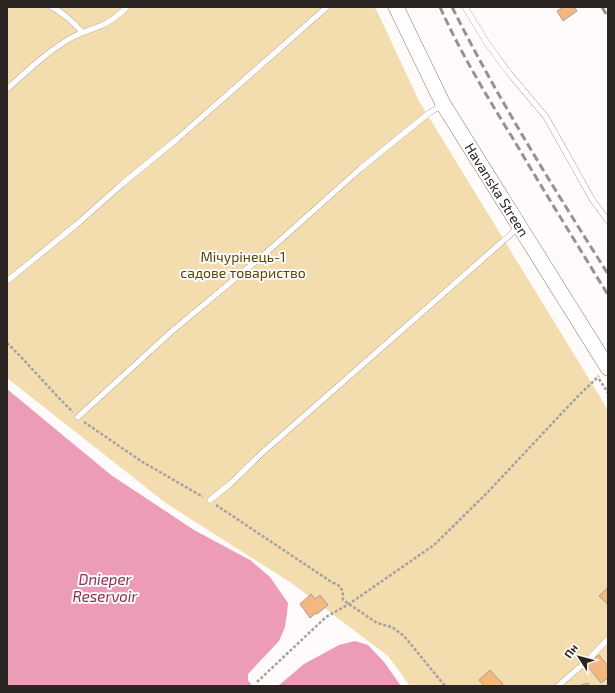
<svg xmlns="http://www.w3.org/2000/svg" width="615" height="693" font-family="'Exo 2',sans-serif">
	<rect width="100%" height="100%" fill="#fefbfa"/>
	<path fill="#f3ddaf" d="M7,7H375L419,101L608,410V686H410L388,656L290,582L167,504L7,378Z"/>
	<path fill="#ed9cb8" d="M7,389L111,475L194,530L250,560L270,577L288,603L287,614L285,627L279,641L248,674V680L252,686H7Z
		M355,641L368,645L384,662L401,686H278L304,664L339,645Z"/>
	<path fill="#f4b77e" stroke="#aaa097" d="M563,7H574L577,11L563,21L557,11Z
		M608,587V605L599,596Z
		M311,594L315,599L320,595L328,605L317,614L316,613L310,618L300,604Z
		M599,655L608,666V680L606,679L601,683L587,665Z
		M490,670L503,684L501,686H484L479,680Z
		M588,683L589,686H578Z"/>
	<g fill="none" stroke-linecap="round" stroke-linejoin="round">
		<g stroke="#8a7d78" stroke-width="6">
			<path id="lane" d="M52,7C64,13 73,22 82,32
				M465,7L487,43L509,73L546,117L592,199L608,221
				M7,89C27,71 46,53 69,39C79,33 90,30 100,26C111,22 119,15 127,7
				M7,281L76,225L122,184L177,139L327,7
				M78,417L171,332L267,252L360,169L429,113L442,105
				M210,500L230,484L262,453L519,227
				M558,686L588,660L608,639"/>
		</g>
		<g stroke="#8a7d78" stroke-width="16">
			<g id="secondary">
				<path id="s1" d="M396,7L443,104L608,368"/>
			</g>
		</g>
		<path stroke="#a5a1a0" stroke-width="2.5" stroke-dasharray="3 2" stroke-linecap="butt" d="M7,343C30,365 50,390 73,412
			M599,379L608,393
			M84,422L141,461L203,497
			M216,505L333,583C342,585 343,591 343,600L377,623L392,627L404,636L445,686
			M257,682L326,617L349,604L434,545L487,493L577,397L599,376"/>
		<use href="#lane" stroke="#fff" stroke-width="5.5"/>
		<use href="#secondary" stroke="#fff" stroke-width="15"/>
		<path stroke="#979291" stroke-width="3" stroke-dasharray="8 4" stroke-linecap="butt" d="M440,7C461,54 488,98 515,142C545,193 577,244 608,295
			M452,7C498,99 553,187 608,274
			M602,7L608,17"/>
	</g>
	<g text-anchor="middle" stroke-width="4" stroke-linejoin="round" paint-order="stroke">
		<g font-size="14" fill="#2a2422" stroke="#fefbfa">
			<text dy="5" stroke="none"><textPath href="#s1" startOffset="209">Havanska Streen</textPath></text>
		</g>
		<g font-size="14" fill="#5b4406" stroke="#fefbfa">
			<text x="243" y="262">Мічурінець-1<tspan x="243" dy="16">садове товариство</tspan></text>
		</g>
		<g font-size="15" font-style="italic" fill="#8c2f57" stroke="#fefbfa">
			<text x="105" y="585">Dnieper<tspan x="105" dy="17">Reservoir</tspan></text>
		</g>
	</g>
	<rect width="615" height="693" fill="none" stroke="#2a2422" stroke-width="16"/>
	<g transform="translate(579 657) rotate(306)" stroke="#fefbfa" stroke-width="3" paint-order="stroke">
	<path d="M0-3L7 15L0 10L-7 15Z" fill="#2a2422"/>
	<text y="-6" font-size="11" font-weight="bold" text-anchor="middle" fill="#2a2422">Пн</text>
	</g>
</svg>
